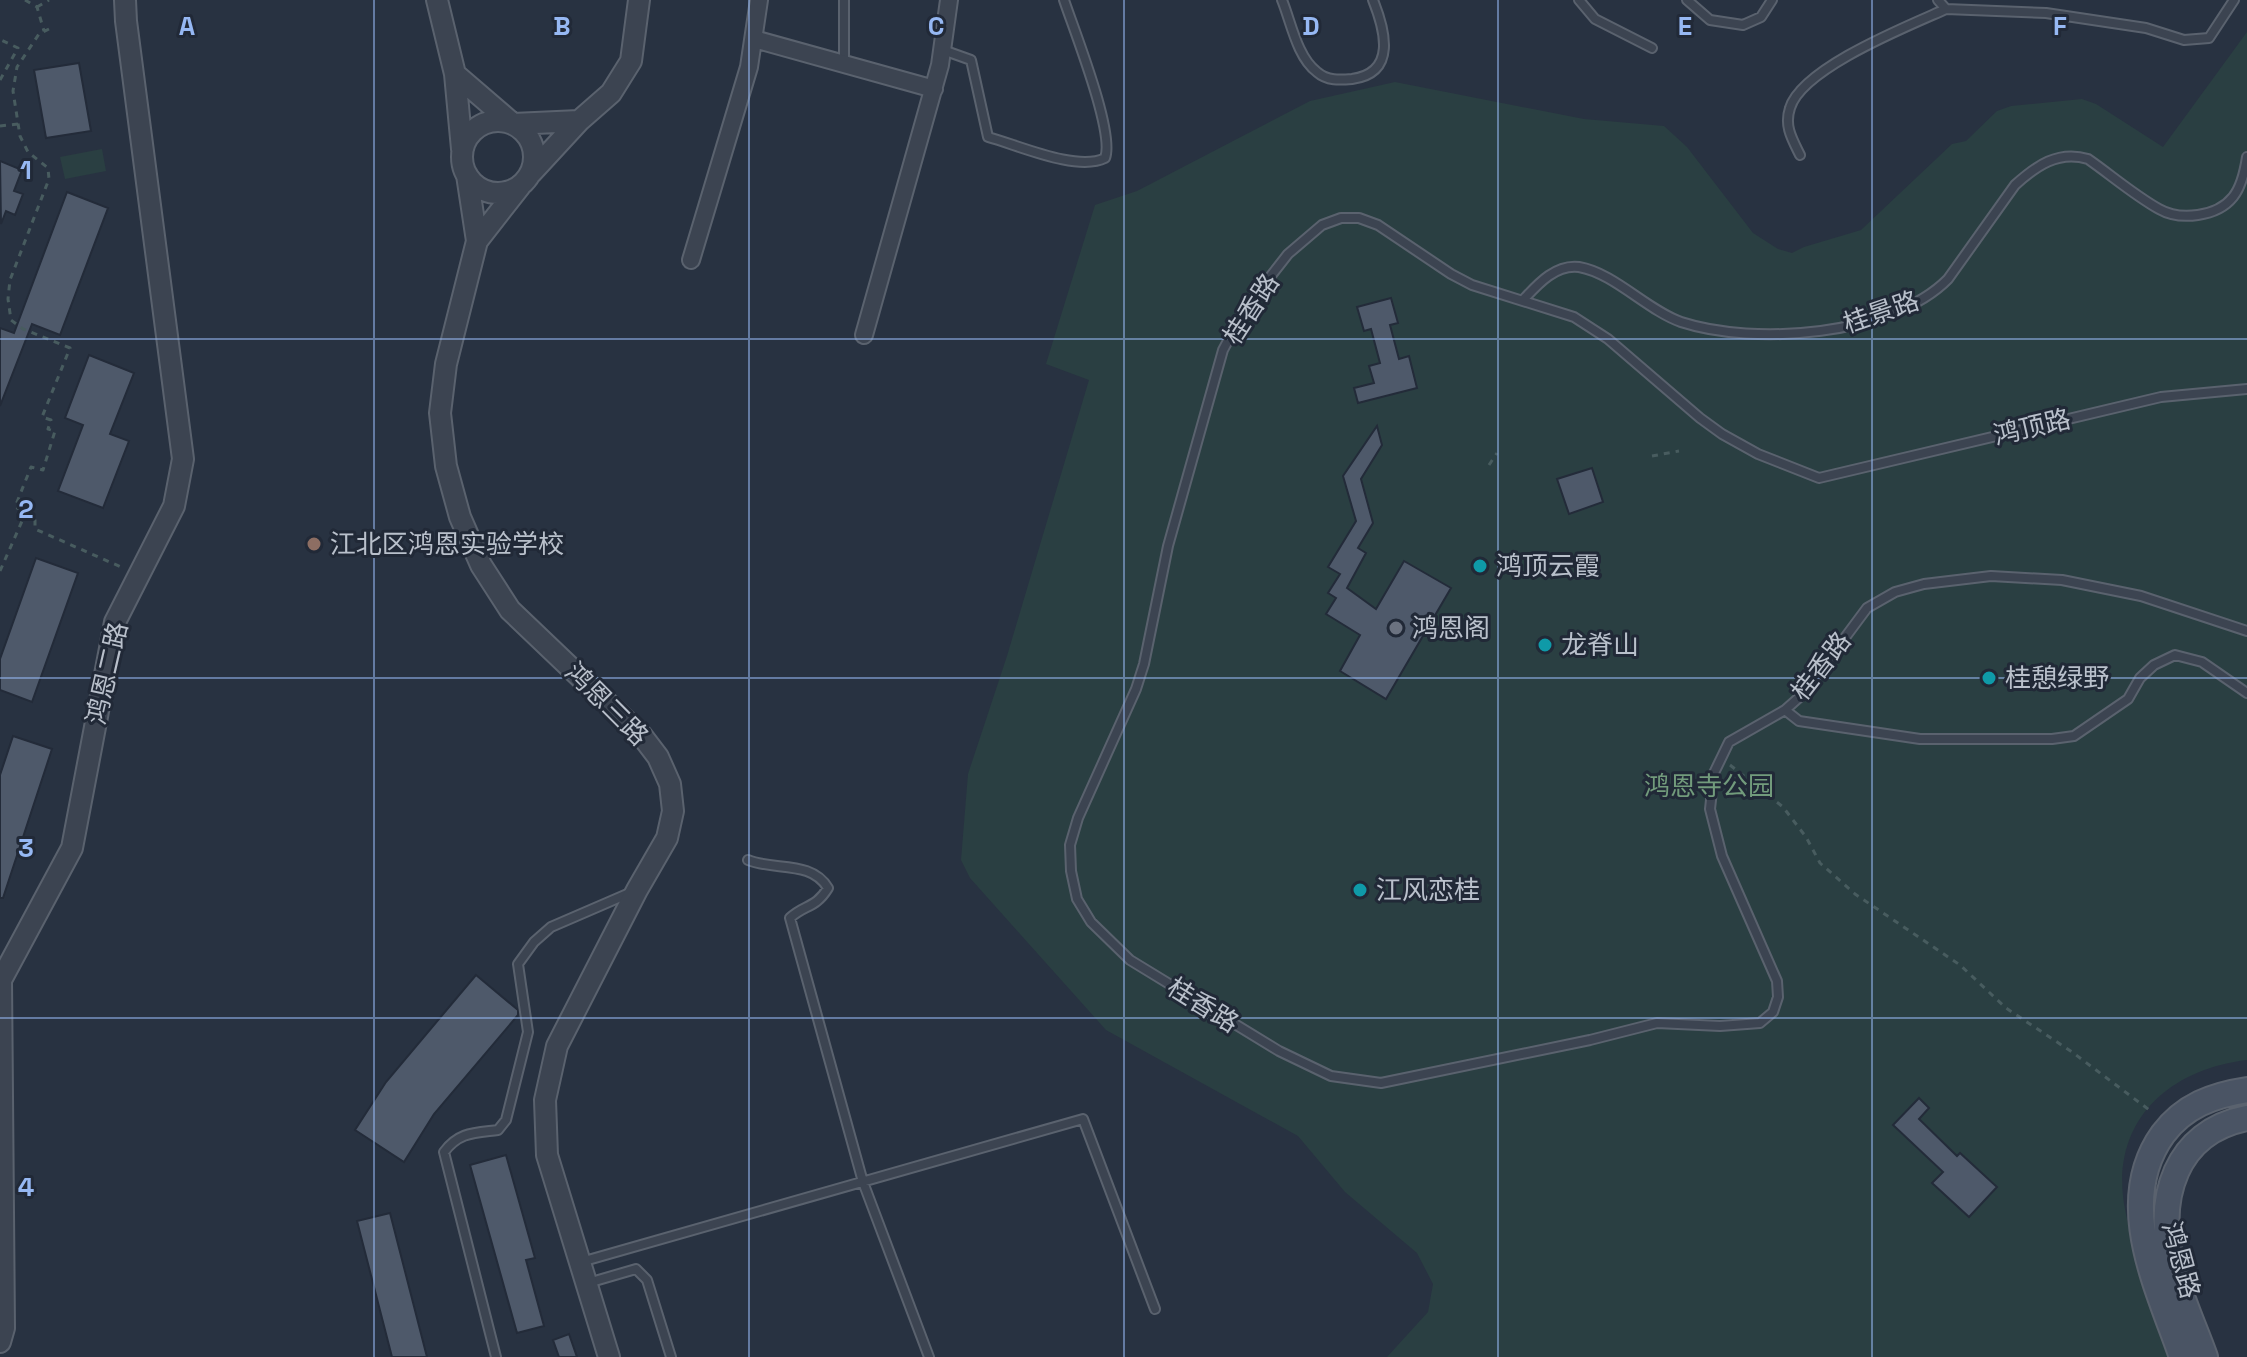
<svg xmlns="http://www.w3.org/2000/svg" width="2247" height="1357" font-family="'Space Grotesk','Noto Sans SC',sans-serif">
	<rect width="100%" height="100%" fill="#283241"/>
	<path fill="#2a3f42" d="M2247,32V1060C2170,1069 2111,1120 2124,1204C2133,1256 2154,1307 2170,1357H1387L1428,1312L1433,1284L1417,1253L1345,1192L1298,1136L1106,1030L970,878L961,860L968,774L1007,656L1089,380L1046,364L1095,205L1137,191L1310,101L1395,82L1584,119L1664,126L1687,147L1753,233L1778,249L1792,253L1804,247L1861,230L1952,144L1966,141L1997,111L2011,106L2082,99L2096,104L2163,147Z
		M102,149L106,171L65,179L60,157Z"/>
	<path fill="#4e596a" stroke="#232b39" stroke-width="2" d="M79,63L91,131L46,138L34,70Z
		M0,161L22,170L14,191L23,194L15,215L6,211L1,224Z
		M67,192L108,208L60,335L32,324L0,406V328L14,333Z
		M1391,298L1398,323L1390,325L1399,359L1409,356L1417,388L1358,403L1354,388L1374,383L1369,366L1380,363L1371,329L1364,331L1357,307Z
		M89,355L134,373L110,434L129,441L103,508L58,491L83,425L65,418Z
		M1377,426L1382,445L1361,479L1373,523L1358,548L1366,553L1347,588L1376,609L1404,561L1451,588L1386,699L1340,671L1360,635L1326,614L1336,598L1328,593L1340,574L1328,567L1356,521L1343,476Z
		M1592,468L1603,502L1569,514L1557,479Z
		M36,558L78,573L32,702L0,690V659Z
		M13,736L52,749L3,898H0V775Z
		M476,975L518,1010V1015L434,1114L404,1162L355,1130L386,1082Z
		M1919,1098L1929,1108L1919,1119L1957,1156L1960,1153L1997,1187L1969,1217L1932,1183L1943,1172L1893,1125Z
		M506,1155L535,1258L526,1260L544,1326L517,1333L470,1165Z
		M390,1213L427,1357H392L357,1221Z
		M569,1334L577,1357H559L553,1340Z"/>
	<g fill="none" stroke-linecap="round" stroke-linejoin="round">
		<g stroke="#5a626e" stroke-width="12">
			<path id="service" d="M1282,0C1291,22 1297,57 1317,72C1327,81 1340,80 1352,79C1397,73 1385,30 1373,0
				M1579,0L1595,19L1652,48
				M1687,0L1710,20L1743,25L1761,17L1772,0
				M1938,0L1946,9L2046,13L2146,28L2184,40L2209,38L2234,0
				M943,50L971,60L988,137C1018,145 1077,172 1105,158C1115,133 1074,30 1064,0
				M844,63V0
				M1800,155C1792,139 1784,126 1790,108C1802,68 1908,26 1946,9
				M1523,300C1537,285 1555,264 1579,267C1614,273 1647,310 1681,322C1754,346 1892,336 1948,279L2015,185C2036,166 2058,150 2088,159C2111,175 2134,195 2159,209C2180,221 2217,217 2233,197C2242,186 2245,170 2247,157
				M2247,389L2161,397L1819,478L1758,454L1722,434L1700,418L1608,339L1574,317L1472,285L1451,274L1378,225L1359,218H1341L1322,225L1288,254L1245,309L1223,350L1168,546L1144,664L1136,689L1078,818L1070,845L1071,871L1077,899L1091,922L1130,960L1279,1051L1331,1076L1381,1083L1590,1040L1657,1023L1720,1026L1760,1023L1773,1012L1778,997L1777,981L1722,856L1710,809L1714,773L1729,742L1785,710L1803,694L1867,608L1895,592L1924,584L1991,576L2062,580L2141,596L2247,631
				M1785,710L1799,721L1920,739H2052L2074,736L2128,699L2140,678L2154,665L2175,655L2202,662L2247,693
				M748,860C775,871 811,860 828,888C815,909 805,904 790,918L863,1182L929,1357
				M581,1262L1083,1119L1155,1309
				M588,1283L636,1269L647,1280L671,1357
				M496,1357L444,1152C459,1132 474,1133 498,1130L506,1120L528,1032L518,964L534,942L551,927L632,892"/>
		</g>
		<g stroke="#5a626e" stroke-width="20">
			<path id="minor" d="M754,39L934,89
				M691,260L749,67L759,0
				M864,335L940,65L949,0"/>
		</g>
		<g stroke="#5a626e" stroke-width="24">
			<path id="tertiary" d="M437,0L455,74L462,149
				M455,74L513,124L579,121
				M462 157a36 36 0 1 1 72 0a36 36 0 1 1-72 0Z
				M531,173L579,121L611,93L631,61L639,0
				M467,175L477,241L446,364L440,413L446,466L460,517L481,565L510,610L642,736L658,757L670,784L673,811L667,838L637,890L557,1046L545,1100L547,1155L609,1357
				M477,241L520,186
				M0,1342L4,1328L1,980L72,848L115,622L174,506L183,459L126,21L125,0"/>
		</g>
		<g stroke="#5a626e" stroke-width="28">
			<path id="secondary" d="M2182,1357C2158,1288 2114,1202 2163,1134C2184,1106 2213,1095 2247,1090
				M2205,1357C2194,1326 2179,1295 2172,1263C2156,1198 2175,1132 2247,1118"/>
		</g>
		<path stroke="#485c5f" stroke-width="3" stroke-dasharray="6 6" stroke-linecap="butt" d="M25,0L37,7L44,31
			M37,7L49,0
			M49,29L39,34L17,67L13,91L20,136L28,152L48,168L49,179L10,280L8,299L11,320L23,329L70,348L42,417L51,420L48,429L55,431L43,470L31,467L15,507L35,516V529L121,567
			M0,80L18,48L1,40
			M0,126L18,124
			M1652,456L1679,451
			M1489,465L1497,453
			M0,571L26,512
			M1730,765L1783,807L1806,837L1820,863L1855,894L1960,965L2006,1008L2072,1052L2152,1112"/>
		<use href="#service" stroke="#3c4451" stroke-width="8"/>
		<use href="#minor" stroke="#3c4451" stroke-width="16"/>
		<use href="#tertiary" stroke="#3c4451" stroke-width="20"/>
		<use href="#secondary" stroke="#4a5464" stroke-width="24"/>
	</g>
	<path fill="none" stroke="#96b8f3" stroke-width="2" stroke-opacity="0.55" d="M374,0V1357M749,0V1357M1124,0V1357M1498,0V1357M1872,0V1357M0,339H2247M0,678H2247M0,1018H2247"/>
	<circle fill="#8d6e63" stroke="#212937" stroke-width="3" cx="314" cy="544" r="8"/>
	<g fill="#0f9aa8" stroke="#212937" stroke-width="3">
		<circle cx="1480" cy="566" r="8"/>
		<circle cx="1545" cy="645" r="8"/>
		<circle cx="1989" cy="678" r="8"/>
		<circle cx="1360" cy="890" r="8"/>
	</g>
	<circle fill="#6b7280" stroke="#212937" stroke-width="3" cx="1396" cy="628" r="8"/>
	<g text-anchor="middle" stroke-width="6" stroke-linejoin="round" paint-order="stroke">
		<g font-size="26" fill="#b9c0cb" stroke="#212937">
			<text transform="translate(1251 309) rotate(-57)" y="9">桂香路</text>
			<text transform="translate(1881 312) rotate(-19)" y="9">桂景路</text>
			<text transform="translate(2032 427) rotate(-13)" y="9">鸿顶路</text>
			<text transform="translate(1821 666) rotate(-52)" y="9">桂香路</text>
			<text transform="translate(107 673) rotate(-77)" y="9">鸿恩二路</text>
			<text transform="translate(607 704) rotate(45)" y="9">鸿恩三路</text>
			<text transform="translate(1203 1005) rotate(32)" y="9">桂香路</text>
			<text transform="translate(2181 1260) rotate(75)" y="9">鸿恩路</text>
		</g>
		<g font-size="26" fill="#b9c0cb" stroke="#212937" text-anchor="start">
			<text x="330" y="553">江北区鸿恩实验学校</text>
			<text x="1496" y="575">鸿顶云霞</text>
			<text x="1412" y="637">鸿恩阁</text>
			<text x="1561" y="654">龙脊山</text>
			<text x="2005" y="687">桂憩绿野</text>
			<text x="1376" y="899">江风恋桂</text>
		</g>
		<g font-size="26" fill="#729b7c" stroke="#212937">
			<text x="1709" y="795">鸿恩寺公园</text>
		</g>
	</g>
	<g font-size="26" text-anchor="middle" font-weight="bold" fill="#96b8f3" stroke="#212937" stroke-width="6" stroke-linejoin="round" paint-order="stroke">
		<text x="187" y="35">A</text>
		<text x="562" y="35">B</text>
		<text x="936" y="35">C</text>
		<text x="1311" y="35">D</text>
		<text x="1685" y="35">E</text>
		<text x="2060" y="35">F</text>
		<text x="26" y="179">1</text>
		<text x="26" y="518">2</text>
		<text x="26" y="857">3</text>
		<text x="26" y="1196">4</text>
	</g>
</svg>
